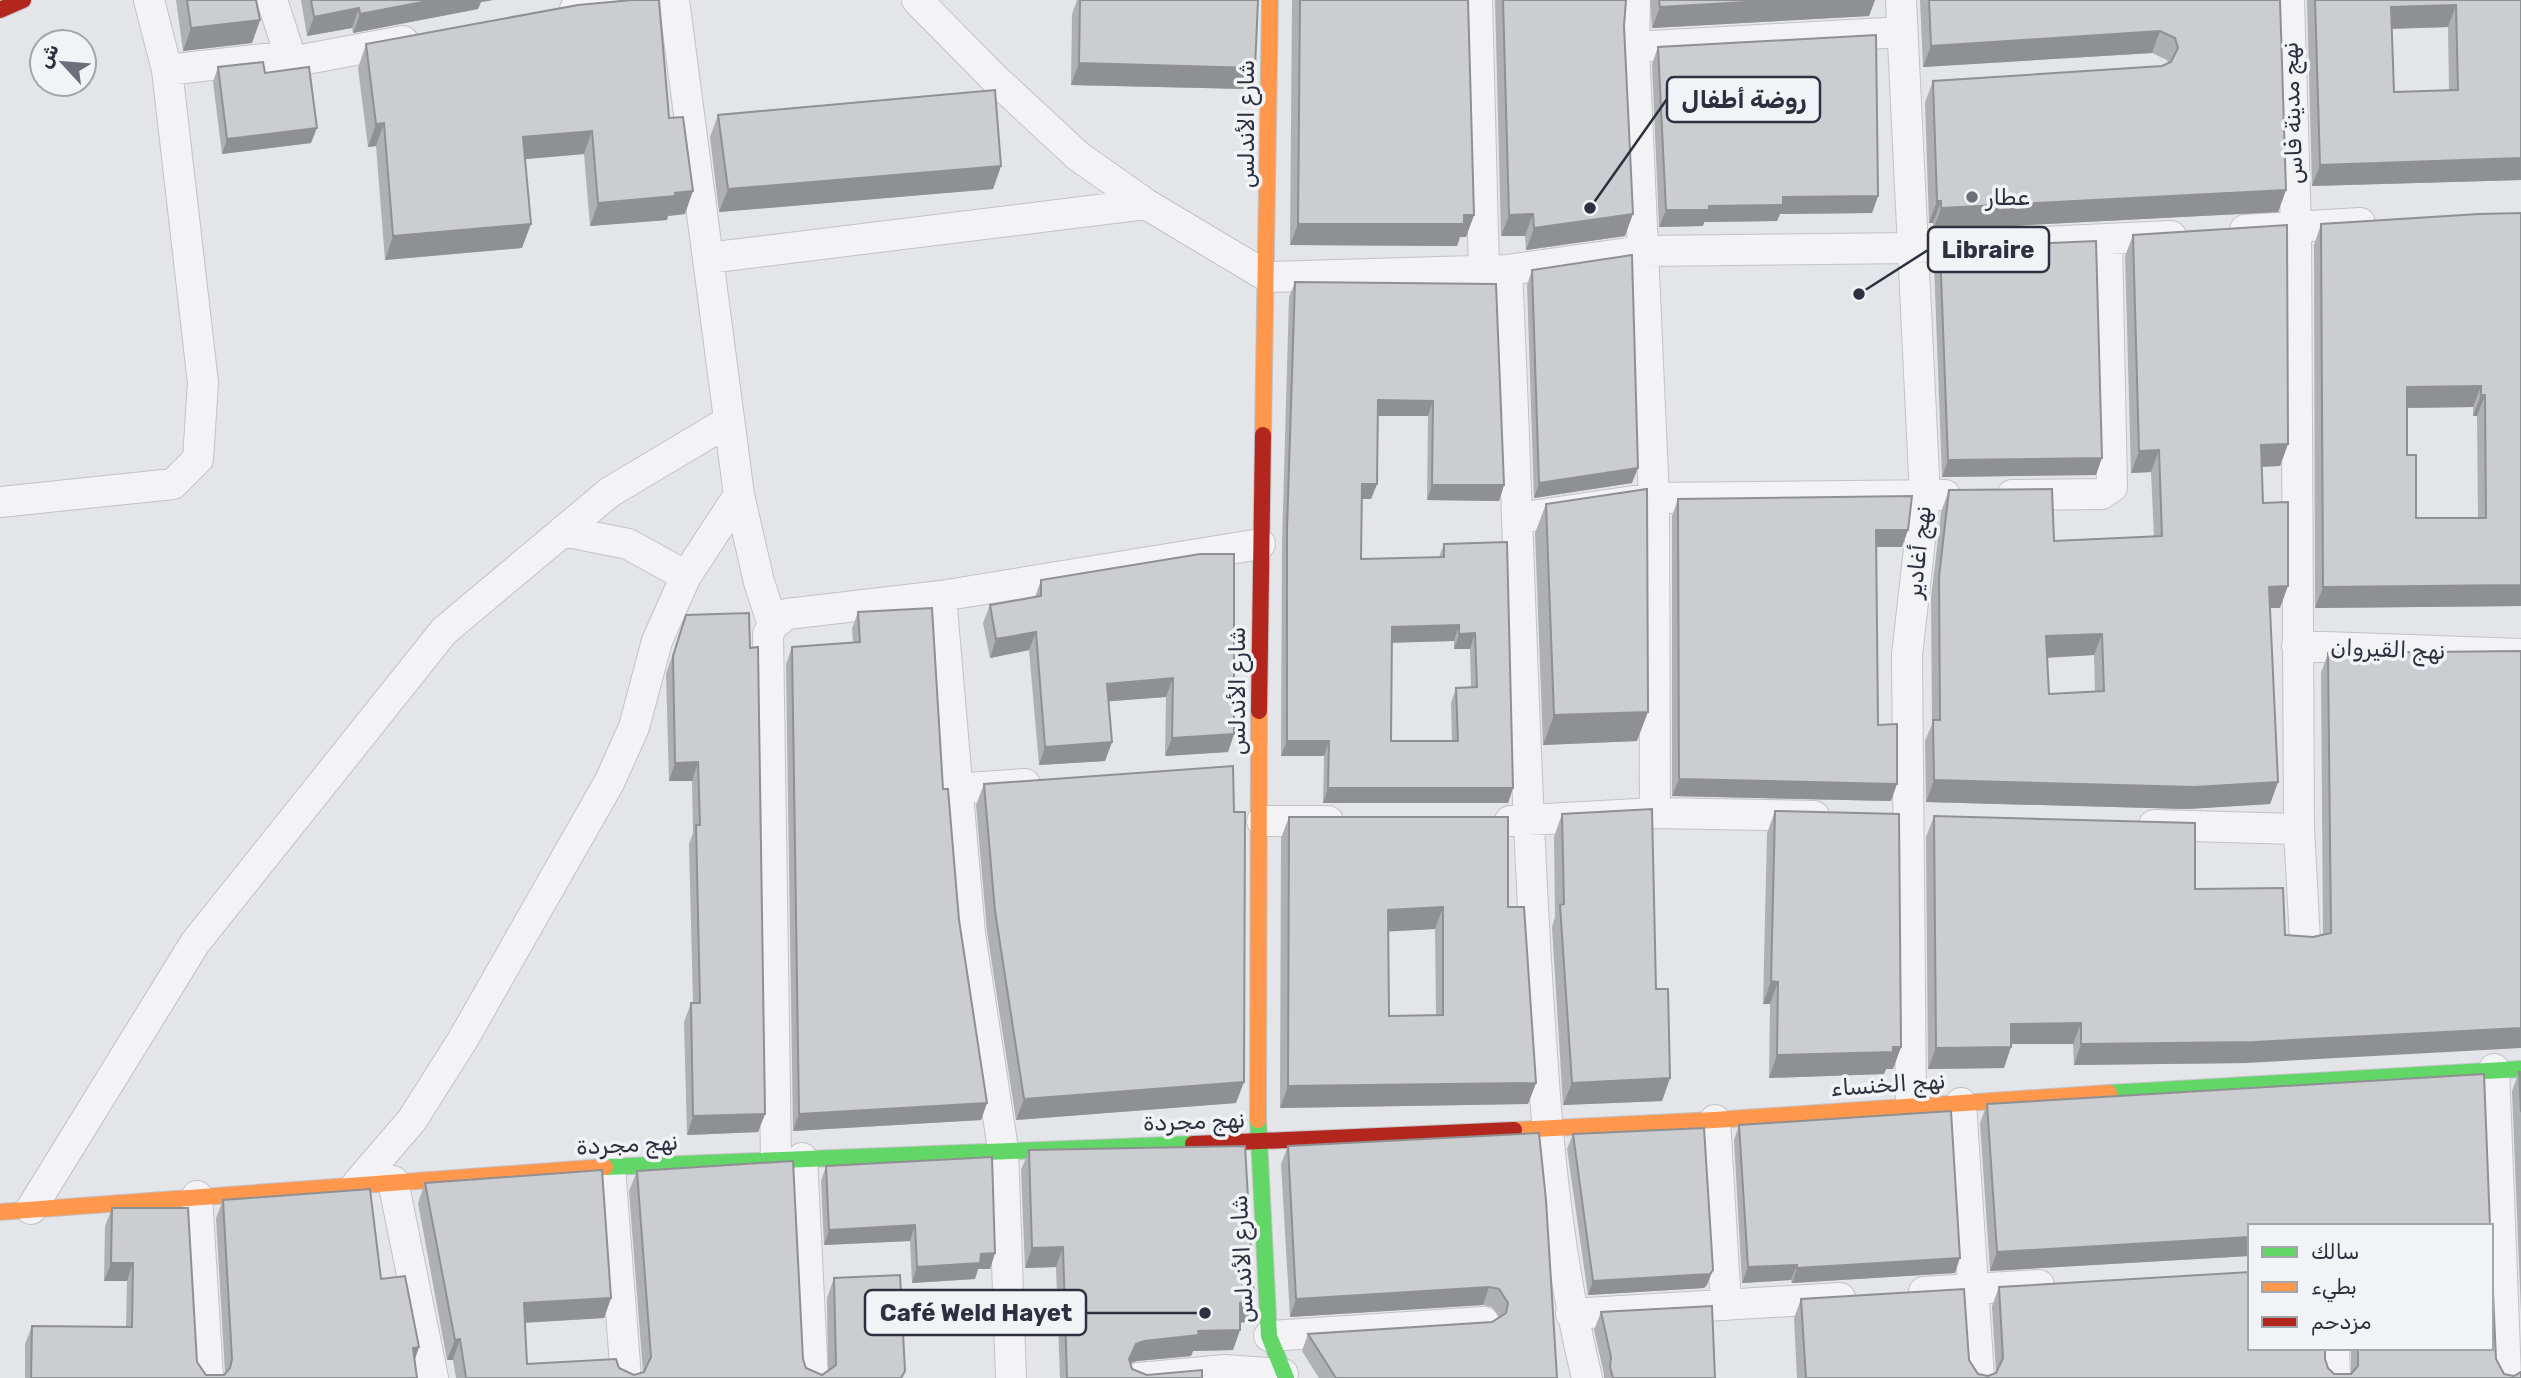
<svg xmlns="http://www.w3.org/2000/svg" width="2521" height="1378" font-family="Rubik,Cairo,sans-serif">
	<rect width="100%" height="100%" fill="#e4e5e8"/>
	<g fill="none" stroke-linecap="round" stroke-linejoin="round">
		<g stroke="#c2c3c6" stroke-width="32">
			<path id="street" d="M272,0L290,56
				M674,0L739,495L759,582L773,625
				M917,0L994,78L1078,156L1146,204L1268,277L1507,270L1642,251L1914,248L2171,236
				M1477,0L1484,271
				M1635,0L1634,47L1654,498L1655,813
				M1901,0L1925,496L1907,655L1911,1104
				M2289,0L2296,227L2299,829L2305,940
				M575,9L623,0
				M1634,47L1902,32
				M167,70L290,56L301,60L403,41
				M2245,230L2360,223
				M708,258L1146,204
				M1507,270C1517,482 1522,695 1533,907C1542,1066 1549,1223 1587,1378
				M2012,495L2102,494L2112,487L2107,240
				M0,502L173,484L198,459L203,383L167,70L149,0
				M1518,518L1654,498L1945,495
				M563,531L628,544L686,576
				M2297,646L2521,654
				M955,789L1025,784
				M1262,821H1328
				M1510,821L1655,813L1814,816
				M2154,825L2299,829
				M2494,1069L2506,1378
				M1961,1103L1979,1378
				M1715,1120L1726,1305
				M802,1158L813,1378
				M776,1160L768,634L773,625L787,614L941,596
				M610,1167L626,1378
				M393,1181L433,1378
				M357,1184L412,1120L462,1041L610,781L634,727L657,641L686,576L739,495
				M197,1196L208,1378
				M31,1209L195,943L444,631L610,492L729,421
				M1924,1292L2039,1285
				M1571,1314L1840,1298
				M1269,1336L1484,1322
				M2334,1348L2335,1378
				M1011,1378L1003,1149L970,934L941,596L1260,544
				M1139,1378L1225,1370L1283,1374"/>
		</g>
		<g stroke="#c2c3c6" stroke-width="18">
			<path id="fast" d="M2109,1093L2521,1069
				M1258,1120L1269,1336L1286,1378
				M605,1167L1193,1144"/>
		</g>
		<g stroke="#c2c3c6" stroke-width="18">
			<path id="slow" d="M1263,435L1270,0
				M1258,1120L1259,711
				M1514,1130L1715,1120L2109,1093
				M0,1212L605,1167"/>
		</g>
		<g stroke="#c2c3c6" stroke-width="18">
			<path id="jam" d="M0,10L23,0
				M1259,711L1263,435
				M1193,1144L1514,1130"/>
		</g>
		<use href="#street" stroke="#f3f3f5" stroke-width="30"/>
		<use href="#fast" stroke="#63d668" stroke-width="16"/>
		<use href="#slow" stroke="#ff974d" stroke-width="16"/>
		<use href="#jam" stroke="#b3261e" stroke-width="16"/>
	</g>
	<path fill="#afb0b3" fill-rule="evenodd" d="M176,0H256L260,20L252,43L183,51Z
		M301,0H493L481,2L478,9L353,33L352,28L307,36Z
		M1077,0H1258L1247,89L1071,85L1072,14Z
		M1292,0H1468L1474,215L1466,237H1460L1457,246L1290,245Z
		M1495,0H1626L1624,26L1625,236L1526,250L1525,236H1501Z
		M1650,0H1875L1869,16L1652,28Z
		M1920,0H2280L2286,190L2278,212L1933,230V223H1929L1925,102L1933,81L2162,66L2168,63L2167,60L2152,53L1923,67Z
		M2307,0H2521V180L2312,186ZM2448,27L2449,90L2394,92L2392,29Z
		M366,44L669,118L685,214L668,216L667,220L590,226L584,154L525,159L522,248L385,260L376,146L368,147L358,68Z
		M1658,47L1878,196L1872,213L1780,214L1777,221L1704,222L1703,226L1659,227L1652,64Z
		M218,67L265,73L311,143L222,154L213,82Z
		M718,115L1001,166L993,189L719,212L710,137Z
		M2521,213V606L2315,608L2314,245L2321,224ZM2473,407V416H2477L2478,518H2416L2407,455V408Z
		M2133,235L2288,444L2280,466L2262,467L2263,503L2280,608H2270L2278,782L2270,804L2187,809L1926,802L1925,741L1932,724L1931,598L1941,512L1949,490L2054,541L2154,537L2151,472L2131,473L2125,256ZM2094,655L2095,692L2049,694L2047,658Z
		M1940,248L2096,475L1942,477L1934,265Z
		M1532,270L1632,483L1534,498L1527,285Z
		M1295,282L1496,284L1504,485L1499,501L1427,500L1428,416H1377V484L1371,499H1361V559L1439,557L1444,544L1507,542L1513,788L1508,803H1323L1324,756H1281L1282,544L1289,297ZM1454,641V649H1470L1471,687L1456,688L1451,703L1452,741H1391L1392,642Z
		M1678,499L1902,547H1876L1878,725L1891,801L1672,796V516Z
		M1546,504L1637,741L1543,745L1535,533Z
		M1200,554L1234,734L1228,752L1165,756L1166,697L1109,701L1112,742L1105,761L1039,765L1029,650L990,658L983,623L990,605L1035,597L1041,580Z
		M858,612L943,789L959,920L987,1103L981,1120L793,1131L786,664L792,647L853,643L852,629Z
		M686,615L765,1114L758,1132L687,1135L684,1022L691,1003H693L689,844L693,833L692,781H669L666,674Z
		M2521,651L2246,1063L2074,1065L2073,1044H2011L2004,1068L1928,1069L1926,837L1934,816L2195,889L2285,935L2313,937L2323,935L2321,673L2328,653Z
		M984,784L1236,1103L1016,1120L987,932L976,805Z
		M1775,811L1901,1047L1893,1069H1886L1884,1074L1769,1078L1770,1004H1763L1767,833Z
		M1562,814L1656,989L1670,1078L1662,1101L1563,1105L1552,927L1555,917L1554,837Z
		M1289,817L1508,907L1536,1083L1528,1104L1280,1108L1281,838ZM1435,929L1436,1015L1389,1016L1388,931Z
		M2519,1072H2521V1313L2512,1091Z
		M1987,1104L2250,1226V1256L1990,1271L1980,1123Z
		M1739,1125L1955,1273L1792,1283L1791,1280L1742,1283L1734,1140Z
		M1539,1133L1557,1378H1319L1302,1351L1308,1334L1492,1322L1499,1317L1492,1307L1483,1305L1290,1317L1281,1164L1288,1146Z
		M1573,1134L1707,1285L1704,1288L1588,1295L1567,1149Z
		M1029,1150L1246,1322L1240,1323V1330L1233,1350L1193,1351L1191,1356L1137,1361L1131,1363L1132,1369L1147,1375L1202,1378H1060L1056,1267L1025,1268L1021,1170Z
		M826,1166L995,1253L990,1269H978L975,1279L912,1283L910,1241L824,1245L821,1181Z
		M637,1171L803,1359L806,1368L822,1375L828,1371L827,1298L834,1278L905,1371L902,1378H456L453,1360H447L418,1203L425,1183L611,1298L604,1318L525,1323L527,1364L619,1368L634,1375L643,1372L629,1191Z
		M223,1200L381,1279L419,1347L414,1360L417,1378H25V1344L32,1326L126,1327L127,1281H104L105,1226L112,1208L197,1362L206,1375H224L225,1373L216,1218Z
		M1999,1287L2325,1359L2328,1368L2334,1374H2351V1348H2491L2496,1359L2504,1374L2521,1378H1797L1794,1318L1801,1299L1969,1360L1978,1374L1988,1376L1996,1373L1992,1306Z
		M1601,1312L1715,1378H1604V1374L1594,1330Z"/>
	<path fill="#8f9092" d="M433,0H493L481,2L478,9L353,33L360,14Z
		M1780,0H1875L1869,16L1652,28L1660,7Z
		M2456,5L2448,27L2383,29L2391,7Z
		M359,8L352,28L307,36L314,17Z
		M260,20L252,43L183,51L191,28Z
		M2160,31L2152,53L1923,67L1931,46Z
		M1079,63L1255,68L1247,89L1071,85Z
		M384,123L376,146L368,147L376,124Z
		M317,128L311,143L222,154L227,139Z
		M592,131L584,154L515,160L523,137Z
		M2521,158V180L2312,186L2320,165Z
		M1001,166L993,189L719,212L728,189Z
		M2286,190L2278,212L1933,230L1941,208Z
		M693,191L685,214L668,216L667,220L590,226L598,203Z
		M1878,196L1872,213L1780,214L1777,221L1704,222L1703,226L1659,227L1666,210L1783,197Z
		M1937,201H1941L1933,223H1929Z
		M1533,214L1525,236H1501L1509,215Z
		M1633,214L1625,236L1526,250L1534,228Z
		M1474,215L1466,237H1460L1457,246L1290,245L1298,224Z
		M531,224L522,248L385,260L393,236Z
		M2481,386L2473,407L2400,408L2407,387Z
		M2481,395H2485L2477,416H2473Z
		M1378,400L1433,401L1428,416H1372Z
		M2288,444L2280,466L2253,467L2261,445Z
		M2159,450L2151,472L2131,473L2139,451Z
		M2102,458L2096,475L1942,477L1948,460Z
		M1638,468L1632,483L1534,498L1539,483Z
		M1362,484H1377L1371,499H1356Z
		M1432,485H1504L1499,501L1427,500Z
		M1876,530H1908L1902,547H1869Z
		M2521,585V606L2315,608L2323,587Z
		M2288,586L2280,608H2262L2269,587Z
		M1459,625L1454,641L1387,643L1392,627Z
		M1036,632L1029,650L990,658L996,639Z
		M1475,633L1470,649H1454L1459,634Z
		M2102,634L2094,655L2038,658L2046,636Z
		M1173,678L1166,697L1100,702L1107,684Z
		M1648,712L1637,741L1543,745L1554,715Z
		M1234,734L1228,752L1165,756L1172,738Z
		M1287,741H1329L1324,756H1281Z
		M1112,742L1105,761L1039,765L1045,747Z
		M698,762L692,781H669L675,763Z
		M1679,779L1897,784L1891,801L1672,796Z
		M1934,780L2278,782L2270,804L2187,809L1926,802Z
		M1328,788H1513L1508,803H1323Z
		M1443,907L1435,929L1380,932L1388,910Z
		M1771,981L1778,982L1770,1004H1763Z
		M2081,1023L2073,1044H2003L2011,1024Z
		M2521,1028V1048L2246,1063L2074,1065L2081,1044Z
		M1893,1047H1901L1893,1069H1886L1884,1074L1769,1078L1777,1055Z
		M2011,1047L2004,1068L1928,1069L1936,1048Z
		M1670,1078L1662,1101L1563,1105L1572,1083Z
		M1244,1082L1236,1103L1016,1120L1024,1099Z
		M1536,1083L1528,1104L1280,1108L1288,1086Z
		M987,1103L981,1120L793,1131L799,1114Z
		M765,1114L758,1132L687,1135L693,1116Z
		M915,1225L910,1241L824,1245L829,1230Z
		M2250,1237L2249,1256L1990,1271L1997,1252Z
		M1063,1247L1056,1267L1025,1268L1032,1248Z
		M995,1253L990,1269H978L975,1279L912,1283L917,1267L981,1254Z
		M1960,1258L1955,1273L1792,1283L1797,1268Z
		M111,1263H133L127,1281H104Z
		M1797,1265L1791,1280L1742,1283L1748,1267Z
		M1713,1270L1707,1285L1704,1288L1588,1295L1593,1281Z
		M1489,1287L1483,1305L1290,1317L1296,1299Z
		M611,1298L604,1318L517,1323L524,1303Z
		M1254,1302L1246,1322L1232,1323L1240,1303Z
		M1240,1330L1233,1350L1193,1351L1191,1356L1137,1361L1128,1364L1129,1359L1136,1344L1144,1341L1198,1331Z
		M460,1339L453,1360H447L455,1340Z
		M419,1347L413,1365V1348Z"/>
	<path fill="#cccdd0" stroke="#8f9092" stroke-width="2" fill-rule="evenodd" d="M187,0H256L260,20L191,28Z
		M311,0H433L360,14L359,8L314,17Z
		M632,0H659L669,118L683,117L693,191L675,193V196L598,203L592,131L523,137L531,224L393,236L384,123L376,124L366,44L578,5Z
		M1080,0H1258L1255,68L1079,63Z
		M1300,0H1468L1474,215H1464V224H1298Z
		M1503,0H1626L1624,26L1633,214L1534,228L1533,214L1509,215Z
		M1659,0H1780L1660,7Z
		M1929,0H2280L2286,190L1941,208V201H1937L1933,81L2162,66L2171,62L2178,48L2175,38L2160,31L1931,46Z
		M2315,0H2521V158L2320,165ZM2456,5L2458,90L2394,92L2391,7Z
		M1876,35L1878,196L1783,197V205L1709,206V210H1666L1658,47Z
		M263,62L265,73L309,67L317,128L227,139L218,67Z
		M995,90L1001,166L728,189L718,115Z
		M2521,213V585L2323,587L2321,224L2479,214ZM2481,386V395H2485L2486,518H2416V455H2407V387Z
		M2287,225L2288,444L2261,445L2263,503L2288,502V586L2269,587L2278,782L2195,787L1934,780L1933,720H1940L1939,577L1949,490L2052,489L2054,541L2162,536L2159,450L2139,451L2133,235ZM2102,634L2104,691L2049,694L2046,636Z
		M2096,241L2102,458L1948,460L1940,248Z
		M1632,255L1638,468L1539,483L1532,270Z
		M1295,282L1496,284L1504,485H1432L1433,401L1378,400L1377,484H1362L1361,559L1444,557V544L1507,542L1513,788H1328L1329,741H1287V529ZM1459,625V634L1475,633L1477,687L1456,688L1458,741H1391L1392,627Z
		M1647,489L1648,712L1554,715L1546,504Z
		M1912,496L1908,530H1876L1878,725L1897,724V784L1679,779L1678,499Z
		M1200,554H1234V734L1172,738L1173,678L1107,684L1112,742L1045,747L1036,632L996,639L990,605L1041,596V580Z
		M932,608L943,789H948L959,920L987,1103L799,1114L792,647L860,642L858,612Z
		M749,613L750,648L758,647L765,1114L693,1116L691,1003H700L696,825H700L698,762L675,763L673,656L686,615Z
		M2521,651V1028L2254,1042L2081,1044V1023L2011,1024V1047L1936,1048L1934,816L2195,823V889L2283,888L2285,935L2313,937L2331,933L2328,653Z
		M1233,766L1234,812H1245L1244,1082L1024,1099L995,911L984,784Z
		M1652,809L1656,989H1668L1670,1078L1572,1083L1560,905L1564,904L1562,814Z
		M1775,811L1899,814L1901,1047H1893V1052L1777,1055L1778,982L1771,981Z
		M1289,817H1508V907H1524L1536,1083L1288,1086ZM1443,907V1015L1389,1016L1388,910Z
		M2519,1072H2521V1112Z
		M2484,1074L2490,1226H2250V1237L1997,1252L1987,1104Z
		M1951,1111L1960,1258L1797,1268V1265L1748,1267L1739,1125Z
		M1704,1128L1713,1270L1710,1274L1593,1281L1573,1134Z
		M1539,1133L1546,1200L1557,1378H1336L1308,1334L1492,1322L1506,1313L1508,1303L1499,1289L1489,1287L1296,1299L1288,1146Z
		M1245,1146L1254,1302L1240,1303V1330L1198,1331L1199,1335L1144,1341L1136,1344L1129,1359L1132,1369L1147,1375L1202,1370V1378H1067L1063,1247L1032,1248L1029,1150Z
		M992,1157L995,1253L981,1254L980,1263L917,1267L915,1225L829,1230L826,1166Z
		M793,1161L803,1359L806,1368L822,1375L836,1365L834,1278L900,1275L905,1371L901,1378H466L460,1339L455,1340L425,1183L602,1170L611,1298L524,1303L527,1364L616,1359L619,1368L634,1375L644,1372L651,1357L637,1171Z
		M370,1189L381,1279L405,1276L419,1347L413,1348L417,1378H31L32,1326L132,1327L133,1263H111L112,1208H188L197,1362L206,1375H224L230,1368L232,1359L223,1200Z
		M2491,1248L2496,1359L2504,1374L2514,1376L2521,1372V1378H1806L1801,1299L1964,1289L1969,1360L1978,1374L1988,1376L1996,1373L2003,1358L1999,1287L2250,1272V1348H2325V1359L2328,1368L2334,1374H2351L2358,1366V1348H2491Z
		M1712,1306L1715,1378H1613L1610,1367L1611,1357L1601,1312Z"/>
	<circle fill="#6d6f7a" stroke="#f2f3f7" stroke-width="2.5" cx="1972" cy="197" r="7"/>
	<g text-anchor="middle" stroke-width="7" stroke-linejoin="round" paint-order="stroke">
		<g font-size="23" fill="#2d303f" stroke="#f2f3f7">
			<text transform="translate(2292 113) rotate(-92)" y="8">نهج مدينة فاس</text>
			<text transform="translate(1246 124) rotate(-90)" y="8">شارع الأندلس</text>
			<text transform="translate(1918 552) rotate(-84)" y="8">نهج أغادير</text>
			<text transform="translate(2388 649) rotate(2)" y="8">نهج القيروان</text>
			<text transform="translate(1237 691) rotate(-90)" y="8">شارع الأندلس</text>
			<text transform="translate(1888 1084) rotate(-4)" y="8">نهج الخنساء</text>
			<text transform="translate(1194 1121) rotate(-2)" y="8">نهج مجردة</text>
			<text transform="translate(627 1144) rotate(-3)" y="8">نهج مجردة</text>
			<text transform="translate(1242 1259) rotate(-93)" y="8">شارع الأندلس</text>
		</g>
		<g font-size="23" fill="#2d303f" stroke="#f2f3f7" text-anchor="start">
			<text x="1986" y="205">عطار</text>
		</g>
	</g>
	<path fill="none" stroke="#2d303f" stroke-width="2.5" d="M1590 208L1667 99M1859 294L1928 250M1205 1313L1086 1313"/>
	<g fill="#2d303f" stroke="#f2f3f7" stroke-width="2.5">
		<circle cx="1590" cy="208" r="7"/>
		<circle cx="1859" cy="294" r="7"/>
		<circle cx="1205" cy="1313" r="7"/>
	</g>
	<g fill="#f2f3f7" stroke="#2d303f" stroke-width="2.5">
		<rect x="1667" y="77" width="153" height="45" rx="7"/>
		<rect x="1928" y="227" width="121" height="45" rx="7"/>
		<rect x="865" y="1290" width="221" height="45" rx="7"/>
	</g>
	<g font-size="24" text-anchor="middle" font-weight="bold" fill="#2d303f">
		<text x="1744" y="108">روضة أطفال</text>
		<text x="1988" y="258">Libraire</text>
		<text x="976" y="1321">Café Weld Hayet</text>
	</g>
	<rect x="2248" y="1224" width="245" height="126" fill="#f2f3f7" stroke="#a3a5ad" stroke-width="2"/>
	<rect x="2262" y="1247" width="35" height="10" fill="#63d668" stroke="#a3a5ad" stroke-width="2"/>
	<text x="2311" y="1259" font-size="21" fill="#2d303f">سالك</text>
	<rect x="2262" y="1282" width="35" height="10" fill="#ff974d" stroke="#a3a5ad" stroke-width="2"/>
	<text x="2311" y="1294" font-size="21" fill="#2d303f">بطيء</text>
	<rect x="2262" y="1317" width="35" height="10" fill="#b3261e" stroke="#a3a5ad" stroke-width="2"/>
	<text x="2311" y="1329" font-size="21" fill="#2d303f">مزدحم</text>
	<g transform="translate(63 63) rotate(296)"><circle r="33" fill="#f2f3f7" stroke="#a3a5ad" stroke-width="2"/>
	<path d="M0-5L12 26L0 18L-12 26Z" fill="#6d6f7a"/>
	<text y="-10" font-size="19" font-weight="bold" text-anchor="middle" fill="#2d303f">ش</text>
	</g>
</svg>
